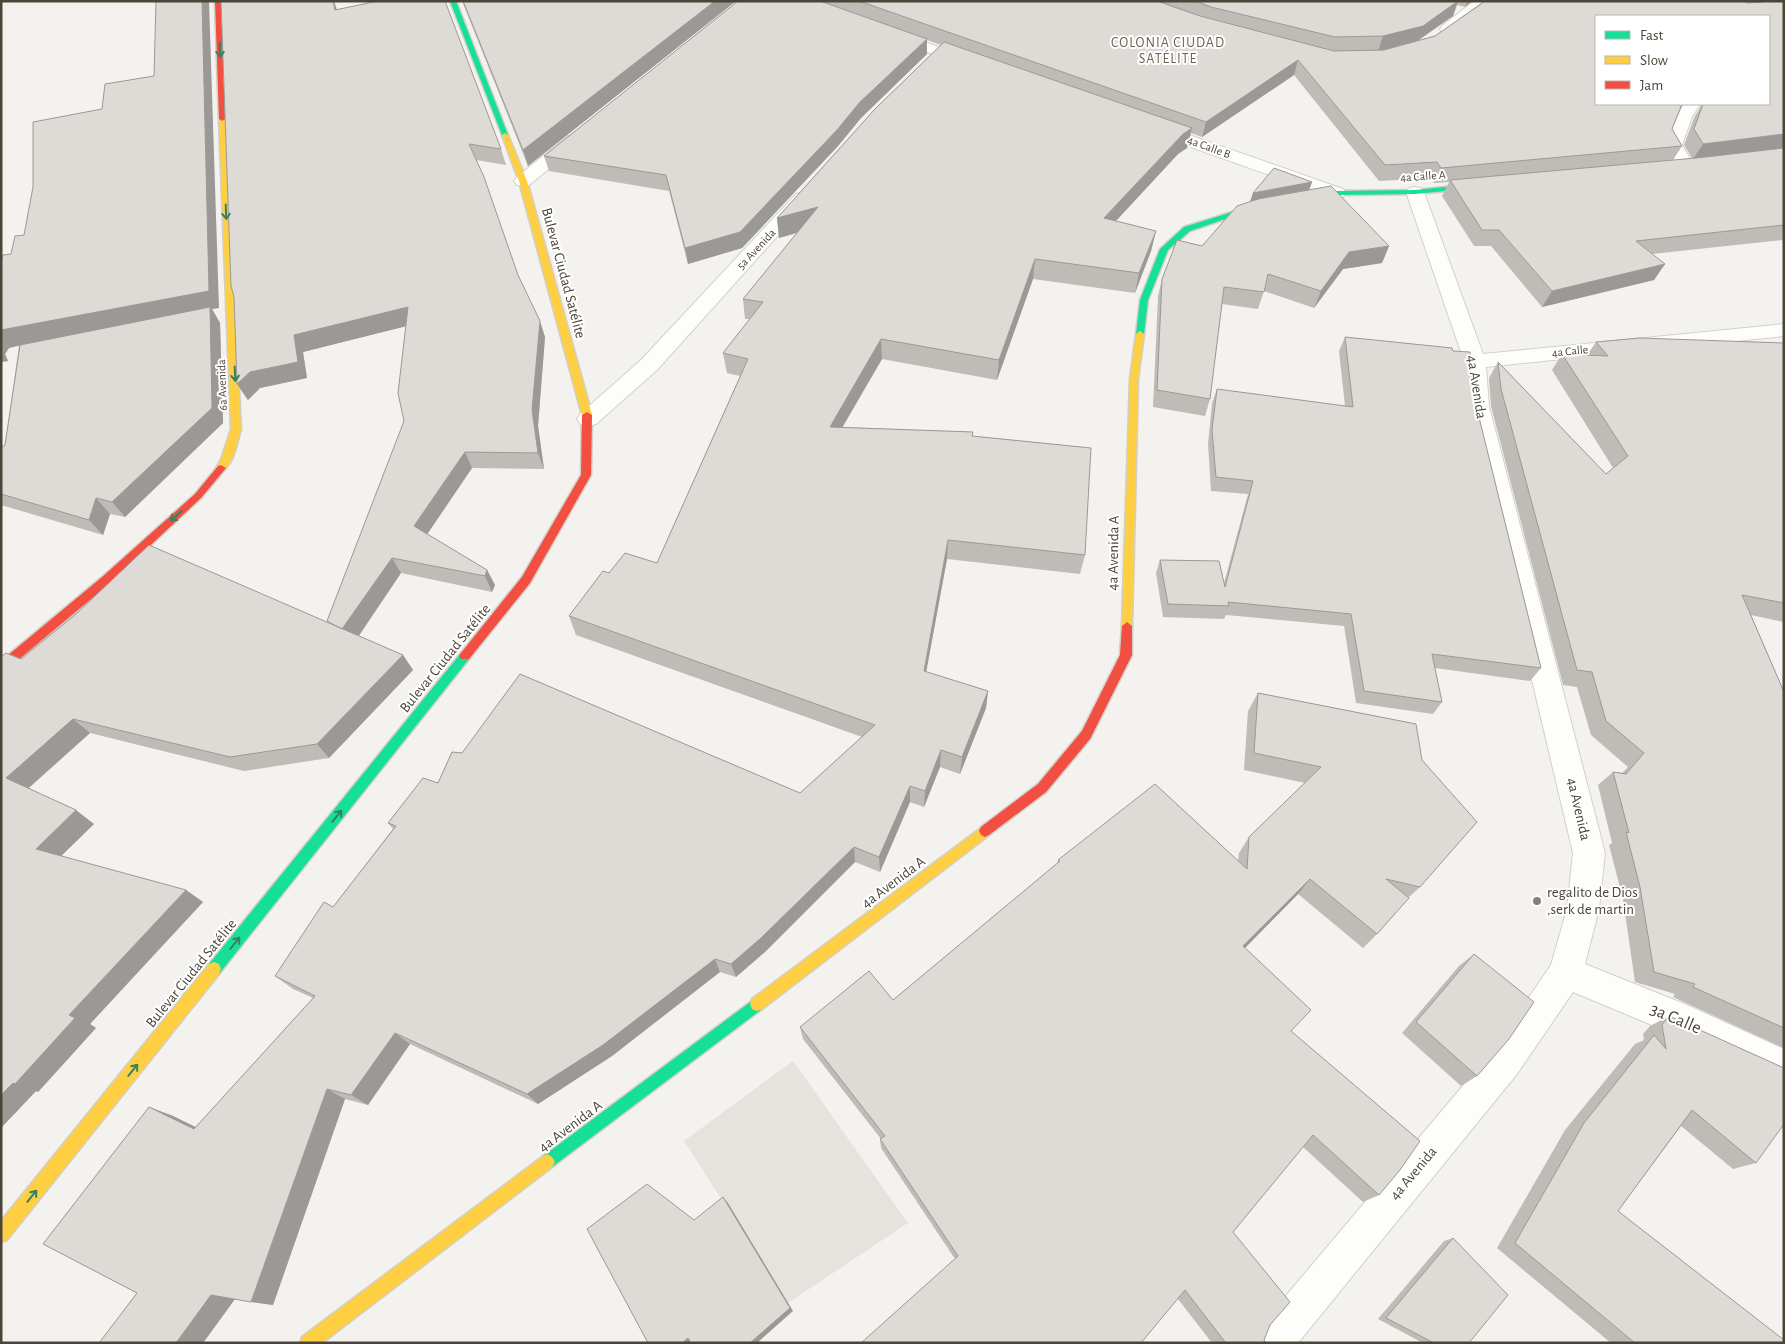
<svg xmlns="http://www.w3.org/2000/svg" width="1785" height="1344" font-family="'Alegreya Sans',sans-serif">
	<rect width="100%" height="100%" fill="#f4f2ee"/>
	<path fill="#e6e2de" d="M793,1061L908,1223L788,1303L684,1141Z"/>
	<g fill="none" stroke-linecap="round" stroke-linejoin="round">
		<g stroke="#d2d0cb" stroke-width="2">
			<path id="street" d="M1474,1H1490L1452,32H1442L1440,29L1442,26Z
				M1747,1H1761L1752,16H1738Z
				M891,30L976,60L979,63L976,66H966L886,37L884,34L886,31Z
				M1684,104H1700L1692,117L1682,145L1695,167L1692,171L1686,172L1680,171L1664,145L1676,117Z
				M1155,123L1343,189L1346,193L1343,197L1337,198L1331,197L1149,132L1147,128L1149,124Z
				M574,135L580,136L582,140L580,144L529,185L523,186L517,185L514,181L517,177L568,136Z
				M1415,187L1421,188L1424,192L1483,354L1784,324V336L1486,367L1489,406L1605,853L1599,909L1585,964L1687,1005L1784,1049V1085L1664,1030L1573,992L1517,1074L1298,1343H1252L1258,1329L1493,1050L1551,965L1567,909L1573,853L1467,406L1464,361L1406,192L1409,188Z
				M802,193L808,194L811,198L808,202L657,370L596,424L588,426L580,424L577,419L580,414L641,360L796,194Z"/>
		</g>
		<g stroke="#d3cfc5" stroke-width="3">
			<path id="fast" d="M450,1H456L508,135L507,136L502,135Z
				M1484,183L1488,185L1487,187L1415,194L1337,195L1249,211L1190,231L1168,250L1148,300L1144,334L1140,337L1136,334L1140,300L1160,249L1184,227L1248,207L1337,191L1415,190Z
				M465,652L469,653L471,656L469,659L219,974L214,976L209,974L207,969L209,964L461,653Z
				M757,997L762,999L764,1004L762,1009L552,1167L547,1170L542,1167L539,1162L542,1157Z"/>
		</g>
		<g stroke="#d3cfc5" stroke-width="3">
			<path id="slow" d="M222,117L225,119L241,429C237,442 234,466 221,471L216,468L221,460L231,429L219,119Z
				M505,133L508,135L527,181L592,415L590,417H584L582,415L519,181L502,135Z
				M1140,331L1144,334L1138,379L1132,626L1127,630L1122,626L1130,379L1136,334Z
				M985,825L989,827L991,831L989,835L762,1009L757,1011L752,1009L750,1004L752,999Z
				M214,962L219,964L221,969L219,974L7,1240L1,1242V1221L209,964Z
				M547,1154L552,1157L555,1162L552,1167L322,1343H300L302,1337L542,1157Z"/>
		</g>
		<g stroke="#d3cfc5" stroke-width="3">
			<path id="jam" d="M215,1H221L225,119L222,121L219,119Z
				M587,412L592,415L591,475L530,583L469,659H461L459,656L461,653L522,577L581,475L582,415Z
				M221,465L226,468L201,498L109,584L5,671L1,672V661L101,578L195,494L218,466Z
				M1127,622L1132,626V655L1090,739L1046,792L989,835L985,837L981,835L979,831L981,827L1038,784L1082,731L1120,655L1122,626Z"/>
		</g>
		<use href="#street" fill="#fdfdfc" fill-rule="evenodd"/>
		<use href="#fast" fill="#16e098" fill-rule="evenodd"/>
		<use href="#slow" fill="#ffcf43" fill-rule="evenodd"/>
		<use href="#jam" fill="#f24e42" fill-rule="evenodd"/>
	</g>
	<path fill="#bfbcb8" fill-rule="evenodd" d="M221,1H334L337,10L501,149L506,165L476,160L518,275L545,337L538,426L544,469L472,468L427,534L487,570L495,585L492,592L401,573L359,636L403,655L413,670L329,758L244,771L90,733L29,788L94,824L61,856L186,890L203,902L90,1024L96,1028L38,1092L36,1091L1,1128V657L21,659L329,623L327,621L404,421L406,326L303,352L307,378L260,388L248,400L237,384L234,297Z
		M462,1H736L528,166Z
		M738,1H1472L1465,7L1457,5L1453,16L1419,40L1435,36L1484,1H1746V3L1762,2L1763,1H1784V242L1782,240L1652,254L1665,264L1654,280L1542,307L1491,246H1474L1442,196L1449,182L1434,183L1430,178L1379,181L1294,75L1202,137L1191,133L1187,148L1178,154L1116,221L1156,231L1151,251L1135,293L1033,279L997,380L882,359L842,427L973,432V436L1091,448L1085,555L1080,574L947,559L926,672L988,691L986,708L960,774L940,767L924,807L910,802L880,872L855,862L765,952L736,977L720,972L612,1056L538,1104L410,1044L368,1105L345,1099L273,1305L235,1299L203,1343H99L137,1293L43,1244L149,1107L173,1116L196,1127L313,998L293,989L275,976L324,902L333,907L393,829L388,823L423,778L438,783L452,752L462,753L520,674L800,793L862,737L576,635L569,616L603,571L609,573L625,553L657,563L740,376L727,373L723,353L750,319H745L743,299L797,233L779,238L777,218L875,109L941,45L927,40V54L861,118L838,146L742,248L688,264L669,191L549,171L544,156ZM1596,16H1769V104H1702L1694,118L1684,145L1692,158L1673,160L1682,146L1672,129L1683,104H1596Z
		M154,76L219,308L212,309L220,323L223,423L125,517L110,514L103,535L1,505V448L5,445L19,346L9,348L5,354L8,361L1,362V261L11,254L24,235L102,109Z
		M1312,182L1309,190L1389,246L1382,263L1343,269L1314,308L1264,291L1258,309L1222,304L1210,399L1205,416L1153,407L1158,296L1162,279L1202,246L1250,202L1253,193Z
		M1345,337L1453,351L1473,393L1541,668L1530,681L1435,668L1442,702L1433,714L1356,703L1344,626L1226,615L1224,619L1163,617L1156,573L1160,560L1224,583L1248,494L1211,491L1208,444L1212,403L1217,389L1345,406L1339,351Z
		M1596,342L1784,343V622L1751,615L1784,692V1048L1673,997L1675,994L1635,982L1623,899L1609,845L1612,843L1598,785L1613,772L1622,773L1628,767L1591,735L1577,687L1563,685L1491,406L1489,378L1498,362L1606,474L1613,468L1552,370L1562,354L1587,355Z
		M1258,693L1416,724L1420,887L1409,897L1377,934L1363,948L1298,894L1245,948L1291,1031L1379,1195L1363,1202L1303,1147L1233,1232L1270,1325L1264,1340L1266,1343H1278H1212L1178,1299L955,1259L881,1148L880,1139H881L803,1039L800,1027L893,1000L1057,864L1058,860L1238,861L1239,853L1249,837L1305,783L1244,770L1248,711Z
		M1474,954L1477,1076L1461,1086L1402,1033L1459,966Z
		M1669,1016L1756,1163L1733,1169L1681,1126L1618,1211L1784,1343H1611L1497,1248L1565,1130L1635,1044L1644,1040L1643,1034L1650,1026Z
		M1453,1238L1469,1343H1423L1378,1319L1444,1241Z"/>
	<path fill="#9b9996" d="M202,1H209L219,308L212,309L220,323L223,423L125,517L112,502L210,309L16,346L9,348L5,354L8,361L1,362V330Z
		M333,1H334L341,25L335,10Z
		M715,1H736L528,166L523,150Z
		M1458,1L1453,16L1417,41L1378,51L1383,36Z
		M1468,1H1472L1465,7Z
		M927,39V54L861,118L838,146L742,248L688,264L685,248L860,102Z
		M1298,60L1294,75L1202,137L1206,122Z
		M1192,128L1187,148L1178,154L1100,238L1104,218L1183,134Z
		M1784,134V149L1693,159L1703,144Z
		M1312,182L1309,191L1250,202L1253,193Z
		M818,207L819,226L779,238L777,218Z
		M1156,231L1151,251L1135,293L1139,273Z
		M1389,246L1382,263L1343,269L1314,308L1321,291L1349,252Z
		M1035,259L1033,279L997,380L999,360Z
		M1665,264L1654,280L1542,307L1552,291Z
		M408,307L415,324L303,352L307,378L260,388L248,400L237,384L250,372L294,335Z
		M540,321L545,337L538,426L544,469L538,453L532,410Z
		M881,339L882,359L831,447L830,427Z
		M465,452L472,468L422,542L414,526Z
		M96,498L110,514L103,535L89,520Z
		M948,540L947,559L923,689L924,671Z
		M392,558L401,573L353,644L342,629Z
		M487,570L495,585L492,592L485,576Z
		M403,655L413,670L329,758L317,744Z
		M988,691L986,708L960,774L962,757Z
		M73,719L90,733L25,791L6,778Z
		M941,750L940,767L924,807L925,791Z
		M910,786V802L880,872L879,857Z
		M76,810L94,824L55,862L36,849Z
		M854,847L855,862L765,952L736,977L731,964Z
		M1310,879L1298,894L1233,960L1243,946Z
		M186,890L203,902L90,1024L96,1028L38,1092L36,1091L1,1128V1095L13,1083L69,1015Z
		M715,959L720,972L612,1056L538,1104L527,1094Z
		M395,1033L410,1044L368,1105L351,1095Z
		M327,1089L345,1099L273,1305L251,1302Z
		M149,1107L173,1116L217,1138L194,1129Z
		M723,1197L728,1203L793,1311L757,1343H750Z
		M211,1295L235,1299L203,1343H176Z
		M688,1338L691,1343H682Z"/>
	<path fill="#dedbd6" stroke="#9b9996" d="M156,1H202L209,291L1,330V261L3,255L11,254L15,236L24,235L33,187V122L102,109L105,84L154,76Z
		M221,1H333L335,10L378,1H445L501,149L469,144L484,177L518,275L540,321L532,410L538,453L465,452L414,526L487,570L485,576L392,558L342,629L327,621L404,421L398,393L408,307L294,335L298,362L250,372L237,384L234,297L231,286Z
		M463,1H715L523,150Z
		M738,1H820L927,39L860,102L837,130L740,232L685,248L666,175L544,156Z
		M859,1H1157L1200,16L1334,51L1384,50L1435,36L1481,4L1484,1H1745L1746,3L1763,2V1H1784V134L1703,144L1694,129L1703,104H1769V16H1596V104H1682L1672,129L1682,146L1441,168L1437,162L1385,165L1298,60L1206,122Z
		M1196,1H1458L1423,26L1383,36L1335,37L1211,7Z
		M944,42L1192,128L1183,134L1104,218L1156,231L1139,273L1035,259L999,360L881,339L830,427L973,432L972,436L1091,448L1085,555L948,540L924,671L988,691L962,757L941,750L925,791L910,786L879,857L854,847L761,938L731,964L715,959L603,1045L527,1094L395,1033L351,1095L327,1089L251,1302L211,1295L176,1343H99L137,1293L43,1244L149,1107L194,1129L315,996L275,976L324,902L333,907L396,826L388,823L423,778L438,783L452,752L462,753L520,674L800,793L875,725L569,616L603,571L609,573L625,553L657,563L748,359L723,353L763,302L743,299L818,207L777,218L875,109Z
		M1784,148V225L1636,241L1665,264L1552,291L1499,230H1482L1450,180L1696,158Z
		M1274,168L1312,182L1253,193Z
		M1331,186L1389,246L1349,252L1321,291L1268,274L1264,292L1224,287L1210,399L1157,390L1162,279L1177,240L1202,246L1237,206L1258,199Z
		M210,307L212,408L112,502L96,498L89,520L1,494V448L5,445L20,345Z
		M1345,337L1452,348L1453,351L1470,352L1473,393L1541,668L1432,654L1442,702L1364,691L1351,614L1228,602L1229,606L1168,604L1160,560L1219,561L1225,587L1253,481L1216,477L1212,430L1217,389L1353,407Z
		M1640,338L1784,343V603L1742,595L1784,692V1028L1693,987L1695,984L1654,972L1640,887L1626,832L1629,833L1613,772L1626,774L1644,753L1606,721L1592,672L1577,670L1501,389L1498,362L1606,474L1628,456L1562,354L1608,356L1596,342Z
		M149,545L403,655L317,744L230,757L73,719L6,778L76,810L36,849L186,890L69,1015L75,1018L15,1084L13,1083L1,1095V657L6,653L21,659L76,614Z
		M1258,693L1416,724L1422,760L1477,822L1420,887L1386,879L1409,898L1377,934L1310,879L1243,946L1311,1010L1291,1031L1420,1141L1400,1170L1379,1195L1313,1135L1233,1232L1290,1302L1270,1325L1264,1340L1266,1343H1278H1226L1185,1290L1141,1343H861L958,1256L880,1139L885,1136L800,1027L869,971L893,1000L1060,861L1058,860L1155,784L1247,869L1249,837L1321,767L1254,753Z
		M1474,954L1534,1002L1509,1039L1477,1076L1416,1022Z
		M1669,1016L1784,1068V1124L1756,1163L1692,1110L1618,1211L1784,1340V1343H1635L1515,1243L1584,1123L1654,1035L1666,1049L1662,1025Z
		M647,1184L694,1220L723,1197L790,1308L750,1343H691L688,1338L682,1343H648L587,1229Z
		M1453,1238L1508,1295L1469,1343H1434L1386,1318Z"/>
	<defs><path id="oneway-shaft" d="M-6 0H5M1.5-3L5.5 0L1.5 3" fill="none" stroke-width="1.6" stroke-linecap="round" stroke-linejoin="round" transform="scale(1.25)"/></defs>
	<g stroke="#36825f">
		<use href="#oneway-shaft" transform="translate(220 50) rotate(88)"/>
		<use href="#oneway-shaft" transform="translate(226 212) rotate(88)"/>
		<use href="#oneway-shaft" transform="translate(235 374) rotate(87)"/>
		<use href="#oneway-shaft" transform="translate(176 516) rotate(138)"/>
		<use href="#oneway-shaft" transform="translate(337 816) rotate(-51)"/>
		<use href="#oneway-shaft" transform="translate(235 943) rotate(-51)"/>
		<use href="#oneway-shaft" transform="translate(133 1070) rotate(-51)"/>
		<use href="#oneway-shaft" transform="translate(32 1196) rotate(-51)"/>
	</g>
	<circle fill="#868178" stroke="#fff" stroke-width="2" cx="1537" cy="901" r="5"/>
	<g text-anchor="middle" stroke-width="4" stroke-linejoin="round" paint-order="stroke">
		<g font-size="12" fill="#4b4439" stroke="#fff">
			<text transform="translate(1209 147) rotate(20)" y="4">4a Calle B</text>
			<text transform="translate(1423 176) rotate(-4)" y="4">4a Calle A</text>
			<text transform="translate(756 249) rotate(-47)" y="4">5a Avenida</text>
			<text transform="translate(1570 351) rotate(-6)" y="4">4a Calle</text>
			<text transform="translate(222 385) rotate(-92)" y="4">6a Avenida</text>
		</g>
		<g font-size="14" letter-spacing="1" fill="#6e6250" stroke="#fff">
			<text x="1168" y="47">COLONIA CIUDAD<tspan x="1168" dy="16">SATÉLITE</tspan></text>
		</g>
		<g font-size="15" fill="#4b4439" stroke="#fff">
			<text transform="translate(564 273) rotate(75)" y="5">Bulevar Ciudad Satélite</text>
			<text transform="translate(1477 387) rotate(81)" y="5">4a Avenida</text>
			<text transform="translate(1113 553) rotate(-89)" y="5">4a Avenida A</text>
			<text transform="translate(445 658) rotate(-51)" y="5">Bulevar Ciudad Satélite</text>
			<text transform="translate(1579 809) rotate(77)" y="5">4a Avenida</text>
			<text transform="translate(893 882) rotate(-37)" y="5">4a Avenida A</text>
			<text transform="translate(191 973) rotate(-51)" y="5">Bulevar Ciudad Satélite</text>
			<text transform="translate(570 1126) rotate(-37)" y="5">4a Avenida A</text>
			<text transform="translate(1413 1173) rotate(-50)" y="5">4a Avenida</text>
		</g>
		<g font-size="15" fill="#4b4439" stroke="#fff" text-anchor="start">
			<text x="1547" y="897">regalito de Dios<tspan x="1547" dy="17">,serk de martin</tspan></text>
		</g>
		<g font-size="18" fill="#4b4439" stroke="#fff">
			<text transform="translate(1676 1018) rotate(23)" y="6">3a Calle</text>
		</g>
	</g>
	<rect width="1785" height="1344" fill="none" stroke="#4b4439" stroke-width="5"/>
	<rect x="1595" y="15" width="175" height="90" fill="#ffffff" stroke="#b7b4b0"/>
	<rect x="1605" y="31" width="25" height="8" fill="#16e098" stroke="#b7b4b0"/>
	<text x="1640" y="40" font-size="15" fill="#4b4439">Fast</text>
	<rect x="1605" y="56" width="25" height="8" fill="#ffcf43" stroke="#b7b4b0"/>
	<text x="1640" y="65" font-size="15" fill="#4b4439">Slow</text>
	<rect x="1605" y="81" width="25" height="8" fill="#f24e42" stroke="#b7b4b0"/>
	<text x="1640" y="90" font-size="15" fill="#4b4439">Jam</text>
</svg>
